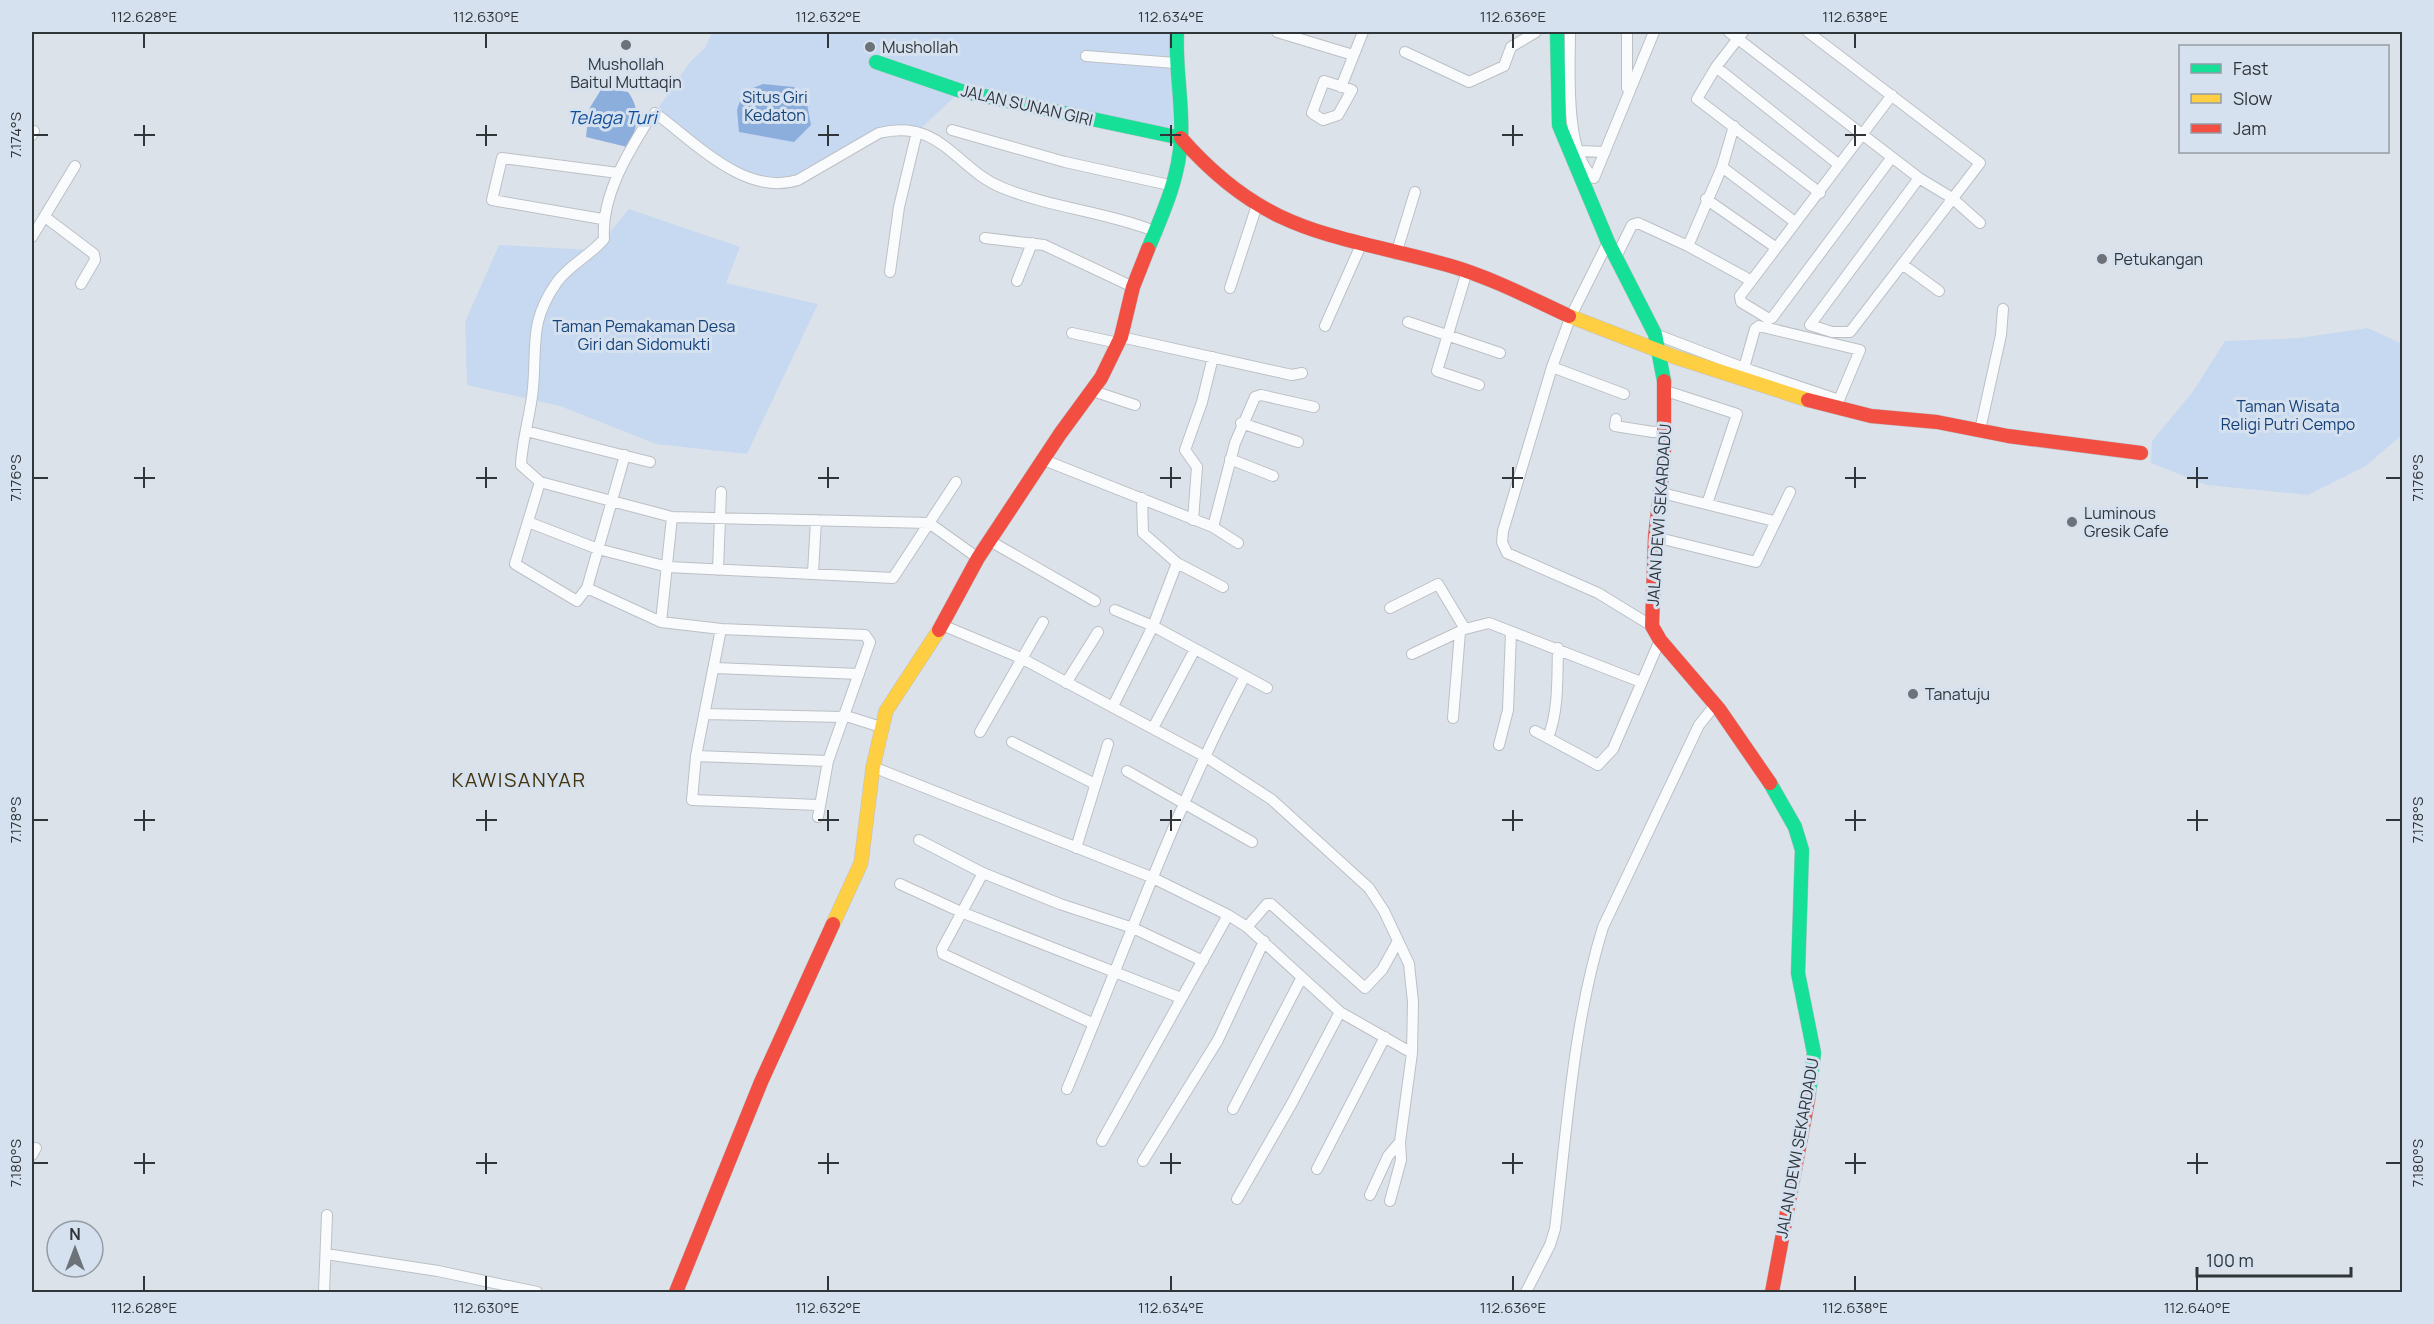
<svg xmlns="http://www.w3.org/2000/svg" width="2434" height="1324" font-family="Manrope,sans-serif">
	<rect width="100%" height="100%" fill="#dce2e9"/>
	<path fill="#c7d9f1" d="M712,32H1173V132L961,91L917,132L894,129L798,180L746,178L655,113L690,62L705,48Z
		M629,209L740,247L726,283L818,304L747,454L656,444L560,406L467,385L465,322L499,245L595,250Z
		M2368,328L2402,344V435L2366,466L2308,495L2207,485L2151,463L2152,441L2194,390L2225,341L2299,338Z"/>
	<path fill="#8caedc" d="M763,84L794,87L807,104L811,125L794,142L739,132L737,110L743,92Z
		M602,88L628,92C641,109 638,130 627,147L586,137L589,109Z"/>
	<g fill="none" stroke-linecap="round" stroke-linejoin="round">
		<g stroke="#bcc0c6" stroke-width="12">
			<path id="street" d="M1277,32L1353,55
				M1570,32C1570,67 1564,154 1594,178L1654,32
				M1729,32L1919,178L1952,198L1980,223
				M1743,32L1716,67L1697,99L1820,193
				M1808,32L1980,163L1850,332H1832L1810,325L1919,178
				M1405,52L1469,82L1504,66L1511,47L1536,32
				M1086,56L1175,63
				M1716,67L1838,164
				M1324,81L1352,90L1338,115L1323,120L1312,113Z
				M1341,87L1363,32
				M1627,88V32
				M1892,95L1740,296L1741,302L1769,319L1772,318L1892,157
				M655,113C695,142 745,197 798,180L879,133C942,118 955,169 1003,188C1052,208 1107,212 1157,232
				M649,119C627,154 601,197 604,239C590,256 570,264 557,282C529,322 537,343 533,388C531,413 522,439 521,465L540,482L672,517L929,523L978,558
				M952,130L1065,162L1174,186
				M32,135L34,131
				M1580,151L1605,152
				M1722,167L1795,222
				M1706,199L1775,247
				M45,217L94,254L95,260L81,284
				M602,219L492,200L502,158L618,173
				M32,237L75,166
				M985,238L1044,245L1133,287
				M1608,242L1571,316L1552,367L1503,531L1502,542L1507,553L1598,593L1652,626
				M1688,246L1722,167L1734,126
				M1396,254L1415,192
				M1616,257L1632,225L1638,223L1688,246L1750,280
				M1902,264L1939,291
				M1467,271L1437,371L1479,385
				M890,272L899,207L917,132
				M1017,281L1032,243
				M1230,288L1256,208
				M1408,322L1500,353
				M1325,326L1361,245
				M1759,326L1860,350L1839,400L1744,368L1755,329Z
				M1072,333L1118,343
				M1655,334L1744,368
				M1121,337L1292,375L1302,373
				M1552,367L1624,394
				M1093,391L1135,405
				M1666,391L1737,414L1707,504
				M1616,419L1615,426L1653,432L1665,431
				M1241,423L1298,442
				M1980,430L2001,335L2003,309
				M526,431L650,462
				M1230,459L1273,476
				M1044,460L1213,527L1235,443L1255,397L1261,395L1314,407
				M540,482L515,564L577,601L587,588L625,455
				M1662,493L1774,521
				M1142,498L1143,533L1177,563
				M1193,520L1197,467L1185,450L1202,402L1213,357
				M528,522L598,549L668,567L893,578L956,482
				M1213,527L1238,543
				M1655,537L1756,562L1790,492
				M990,541L1095,601
				M718,570L721,492
				M813,573L816,520
				M587,588L661,622L721,629L865,635L870,642L828,761L818,817
				M1390,608L1438,584L1465,629
				M1115,610L1153,626L1267,688
				M661,622L672,517
				M942,625L1021,658L1206,757L1271,799L1369,888L1384,911L1409,964L1413,1002L1412,1053L1400,1142L1401,1160L1390,1201
				M721,629L696,756L692,800L818,805
				M1412,654L1465,629L1489,623L1641,682
				M715,668L859,674
				M1066,683L1098,632
				M1113,706L1153,626L1177,563L1223,587
				M704,714L842,717
				M843,715L881,727
				M1453,718L1460,632
				M1153,728L1194,651
				M1535,731L1598,765L1613,749L1660,640
				M980,732L1043,622
				M1548,738C1559,709 1557,679 1558,648
				M1012,742L1095,784
				M1499,745L1508,710L1511,632
				M696,756L828,761
				M873,767L1151,877L1228,915L1247,927L1340,1012L1412,1053
				M1127,771L1252,842
				M919,840L983,873L1060,904L1133,928L1203,961
				M1076,848L1108,744
				M983,873L942,949L943,954L1094,1024
				M900,884L961,912L1181,998
				M1247,927L1267,904H1271L1365,988L1382,970L1398,941
				M1067,1089C1125,951 1175,808 1245,676
				M1233,1109L1302,977
				M1102,1141L1228,915
				M32,1155L36,1148
				M1143,1161L1218,1040L1264,941
				M1317,1169L1385,1037
				M1370,1195L1388,1156L1400,1142
				M1237,1199L1292,1103L1340,1012
				M326,1254L438,1271L537,1292
				M324,1292L327,1215
				M1526,1292L1550,1245L1555,1229C1567,1128 1573,1024 1603,927L1699,725L1716,704"/>
		</g>
		<g stroke="#bcc0c6" stroke-width="15">
			<path id="fast" d="M1557,32L1559,125L1608,242L1655,334L1664,381
				M876,62L961,91L1181,138
				M1148,249C1163,213 1179,178 1181,139C1183,103 1175,68 1177,32
				M1770,783L1795,827L1802,850L1798,973L1814,1053L1808,1100"/>
		</g>
		<g stroke="#bcc0c6" stroke-width="15">
			<path id="slow" d="M1569,316L1675,357L1808,400
				M833,924L861,863L873,767L886,711L939,630"/>
		</g>
		<g stroke="#bcc0c6" stroke-width="15">
			<path id="jam" d="M1181,138C1268,237 1334,233 1451,266C1492,278 1530,298 1569,316
				M1664,381V458L1655,537L1652,626L1660,640L1719,709L1770,783
				M1808,400L1871,416L1937,422L2008,436L2141,453
				M939,630L978,558L1060,434L1101,378L1121,337L1133,287L1148,249
				M676,1292L761,1082L833,924
				M1772,1292L1808,1100"/>
		</g>
		<use href="#street" stroke="#fafbfc" stroke-width="10"/>
		<use href="#fast" stroke="#16e098" stroke-width="14"/>
		<use href="#slow" stroke="#ffcf43" stroke-width="14"/>
		<use href="#jam" stroke="#f24e42" stroke-width="14"/>
	</g>
	<path fill="none" stroke="#30353a" stroke-width="2" d="M144,33V48M486,33V48M828,33V48M1171,33V48M1513,33V48M1855,33V48M144,125V146M486,125V146M828,125V146M1171,125V146M1513,125V146M1855,125V146M33,135H48M134,135H155M476,135H497M818,135H839M1160,135H1181M1502,135H1523M1845,135H1866M144,467V488M486,467V488M828,467V488M1171,467V488M1513,467V488M1855,467V488M2197,467V488M33,478H48M134,478H155M476,478H497M818,478H839M1160,478H1181M1502,478H1523M1845,478H1866M2187,478H2208M2386,478H2401M144,810V831M486,810V831M828,810V831M1171,810V831M1513,810V831M1855,810V831M2197,810V831M33,820H48M134,820H155M476,820H497M818,820H839M1160,820H1181M1502,820H1523M1845,820H1866M2187,820H2208M2386,820H2401M144,1153V1174M486,1153V1174M828,1153V1174M1171,1153V1174M1513,1153V1174M1855,1153V1174M2197,1153V1174M33,1163H48M134,1163H155M476,1163H497M818,1163H839M1160,1163H1181M1502,1163H1523M1845,1163H1866M2187,1163H2208M2386,1163H2401M144,1276V1291M486,1276V1291M828,1276V1291M1171,1276V1291M1513,1276V1291M1855,1276V1291M2197,1276V1291"/>
	<g fill="#6c7277" stroke="#d6e1ef" stroke-width="2">
		<circle cx="626" cy="45" r="6"/>
		<circle cx="870" cy="47" r="6"/>
		<circle cx="2102" cy="259" r="6"/>
		<circle cx="2072" cy="522" r="6"/>
		<circle cx="1913" cy="694" r="6"/>
	</g>
	<g text-anchor="middle" stroke-width="6" stroke-linejoin="round" paint-order="stroke">
		<g font-size="16" fill="#30353a" stroke="#d6e1ef" text-anchor="start">
			<text x="882" y="53">Mushollah</text>
			<text x="626" y="70" text-anchor="middle">Mushollah<tspan x="626" dy="18">Baitul Muttaqin</tspan></text>
			<text x="2114" y="265">Petukangan</text>
			<text x="2084" y="519">Luminous<tspan x="2084" dy="18">Gresik Cafe</tspan></text>
			<text x="1925" y="700">Tanatuju</text>
		</g>
		<g font-size="16" fill="#14417a" stroke="#d6e1ef">
			<text x="775" y="103">Situs Giri<tspan x="775" dy="18">Kedaton</tspan></text>
			<text x="644" y="332">Taman Pemakaman Desa<tspan x="644" dy="18">Giri dan Sidomukti</tspan></text>
			<text x="2288" y="412">Taman Wisata<tspan x="2288" dy="18">Religi Putri Cempo</tspan></text>
		</g>
		<g font-size="16" fill="#30353a" stroke="#d6e1ef">
			<text transform="translate(1027 105) rotate(13)" y="6">JALAN SUNAN GIRI</text>
			<text transform="translate(1659 515) rotate(-86)" y="6">JALAN DEWI SEKARDADU</text>
			<text transform="translate(1797 1148) rotate(-80)" y="6">JALAN DEWI SEKARDADU</text>
		</g>
		<g font-size="18" font-style="italic" fill="#0f4e99" stroke="#d6e1ef">
			<text x="612" y="124">Telaga Turi</text>
		</g>
		<g font-size="20" letter-spacing="1.5" fill="#45340c" stroke="#d6e1ef">
			<text x="519" y="787">KAWISANYAR</text>
		</g>
	</g>
	<rect width="2434" height="1324" fill="none" stroke="#d6e1ef" stroke-width="66"/>
	<rect x="2179" y="45" width="210" height="108" fill="#d6e1ef" stroke="#949ca7" stroke-width="1.5"/>
	<rect x="2191" y="64" width="30" height="9" fill="#16e098" stroke="#949ca7" stroke-width="1.5"/>
	<text x="2233" y="75" font-size="18" fill="#30353a">Fast</text>
	<rect x="2191" y="94" width="30" height="9" fill="#ffcf43" stroke="#949ca7" stroke-width="1.5"/>
	<text x="2233" y="105" font-size="18" fill="#30353a">Slow</text>
	<rect x="2191" y="124" width="30" height="9" fill="#f24e42" stroke="#949ca7" stroke-width="1.5"/>
	<text x="2233" y="135" font-size="18" fill="#30353a">Jam</text>
	<g transform="translate(75 1249)"><circle r="28" fill="#d6e1ef" stroke="#949ca7" stroke-width="1.5"/>
	<path d="M0-4.5L10 22L0 15L-10 22Z" fill="#6c7277"/>
	<text y="-9" font-size="16" font-weight="bold" text-anchor="middle" fill="#30353a">N</text>
	</g>
	<path d="M2197 1267v9h154v-9" fill="none" stroke="#30353a" stroke-width="3"/>
	<text x="2206" y="1267" font-size="18" fill="#30353a" stroke="#d6e1ef" stroke-width="4.5" paint-order="stroke">100 m</text>
	<rect x="33" y="33" width="2368" height="1258" fill="none" stroke="#30353a" stroke-width="2"/>
	<g font-size="15" text-anchor="middle" fill="#30353a">
		<text x="144" y="22">112.628°E</text>
		<text x="486" y="22">112.630°E</text>
		<text x="828" y="22">112.632°E</text>
		<text x="1171" y="22">112.634°E</text>
		<text x="1513" y="22">112.636°E</text>
		<text x="1855" y="22">112.638°E</text>
		<text transform="translate(16 135) rotate(-90)" y="5">7.174°S</text>
		<text transform="translate(16 478) rotate(-90)" y="5">7.176°S</text>
		<text transform="translate(2418 478) rotate(-90)" y="5">7.176°S</text>
		<text transform="translate(16 820) rotate(-90)" y="5">7.178°S</text>
		<text transform="translate(2418 820) rotate(-90)" y="5">7.178°S</text>
		<text transform="translate(16 1163) rotate(-90)" y="5">7.180°S</text>
		<text transform="translate(2418 1163) rotate(-90)" y="5">7.180°S</text>
		<text x="144" y="1313">112.628°E</text>
		<text x="486" y="1313">112.630°E</text>
		<text x="828" y="1313">112.632°E</text>
		<text x="1171" y="1313">112.634°E</text>
		<text x="1513" y="1313">112.636°E</text>
		<text x="1855" y="1313">112.638°E</text>
		<text x="2197" y="1313">112.640°E</text>
	</g>
</svg>
